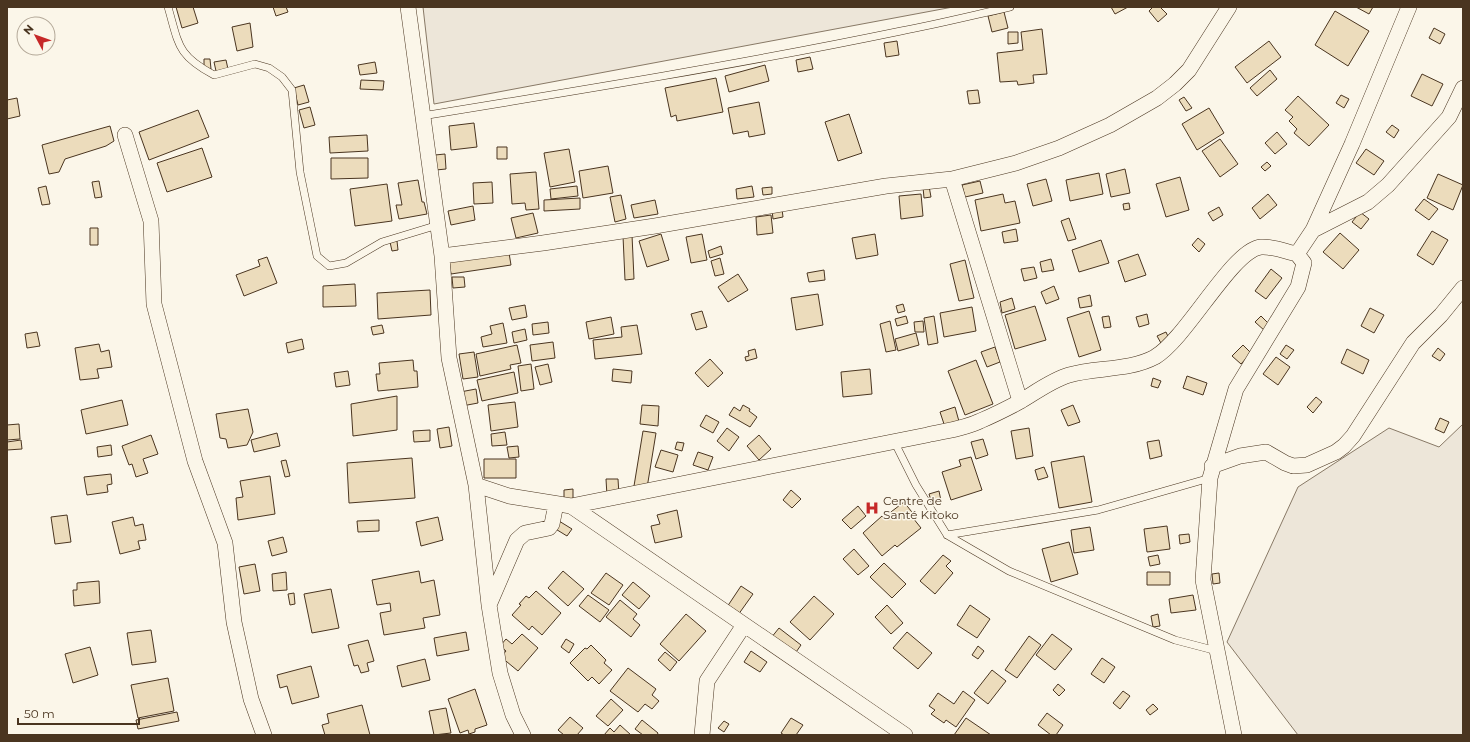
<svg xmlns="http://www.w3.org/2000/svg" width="1470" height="742" font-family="Montserrat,sans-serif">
	<rect width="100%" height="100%" fill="#fbf6e9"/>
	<path fill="#ede6d9" stroke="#887966" d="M423,7H953L434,104Z
		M1463,424V735H1298L1227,642L1298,487L1389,428L1439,447Z"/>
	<path fill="#ecdcbc" stroke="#4a3520" d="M176,7H193L198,23L182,28Z
		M273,7H286L288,12L276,16Z
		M1111,7H1128L1115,14Z
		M1153,7H1160L1167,14L1158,22L1149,11Z
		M1356,7H1373L1369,14Z
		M1335,11L1369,31L1348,66L1315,45Z
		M1004,12L1008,28L992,32L988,16Z
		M250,23L253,47L237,51L232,27Z
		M1434,28L1445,34L1440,44L1429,38Z
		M1042,29L1047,74L1033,75L1034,83L1018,85L1017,81L1000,82L997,53L1023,50L1021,32Z
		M1008,32H1018V43L1008,44Z
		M897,41L899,55L886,57L884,43Z
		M1269,41L1281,57L1247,83L1235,67Z
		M810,57L813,69L798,72L796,60Z
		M204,59H210L211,69L204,70Z
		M226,60L228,69L216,71L214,62Z
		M375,62L377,73L360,75L358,65Z
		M765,65L769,81L729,92L725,76Z
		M1270,70L1277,79L1257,96L1250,88Z
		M1422,74L1443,84L1432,106L1411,96Z
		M716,78L723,112L677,121L676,115L671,117L665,88Z
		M361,80L384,81L383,90L360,89Z
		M304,85L309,102L298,105L294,88Z
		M978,90L980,103L969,104L967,91Z
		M1341,95L1349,99L1344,108L1336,103Z
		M1298,96L1329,125L1309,146L1294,133L1297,129L1289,121L1293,117L1285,110Z
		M1184,97L1192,108L1186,111L1179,100Z
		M17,98L20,116L7,119V100Z
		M759,102L765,134L749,137L748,131L733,134L728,108Z
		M310,107L315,125L304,128L299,110Z
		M1209,108L1224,133L1197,150L1182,124Z
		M198,110L209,137L149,160L139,132Z
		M849,114L862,153L838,161L825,122Z
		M474,123L477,147L451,150L449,126Z
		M1392,125L1399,130L1394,138L1386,132Z
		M110,126L114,141L106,146L65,159L59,172L49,174L42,145Z
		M1277,132L1287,144L1275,154L1265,143Z
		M367,135L368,151L330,153L329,137Z
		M1220,139L1238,164L1220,177L1202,151Z
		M497,147H507V159H497Z
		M202,148L212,177L167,192L157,163Z
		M569,149L575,182L550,187L544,153Z
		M1366,149L1384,161L1374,175L1356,163Z
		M445,154L446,169L436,170L435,155Z
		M331,158H368V178L331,179Z
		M1267,162L1271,166L1265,171L1261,167Z
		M608,166L613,193L583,198L579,171Z
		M1125,169L1130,193L1111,197L1106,174Z
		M536,172L539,209L526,210L525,203L512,204L510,174Z
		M1099,173L1103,194L1070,201L1066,180Z
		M1438,174L1463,185L1453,210L1427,198Z
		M1180,177L1189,210L1166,217L1156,184Z
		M1046,179L1052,201L1033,206L1027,184Z
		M418,180L422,202H424L427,214L399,219L396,205H402L398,183Z
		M99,181L102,197L95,198L92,182Z
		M980,181L983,193L965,197L962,185Z
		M492,182L493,203L474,204L473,183Z
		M387,184L392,221L355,226L350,189Z
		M46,186L50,204L42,205L38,188Z
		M577,186L578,196L551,199L550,189Z
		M752,186L754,197L737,199L736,189Z
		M929,186L931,197L924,198L923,187Z
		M772,187V194L763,195L762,188Z
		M921,194L923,216L901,219L899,196Z
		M1003,194L1005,203L1015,201L1020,223L981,231L975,200Z
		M1268,194L1277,205L1260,219L1252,208Z
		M621,195L626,219L615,222L610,197Z
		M580,198V209L544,211V200Z
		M1424,199L1438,209L1429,220L1415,210Z
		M655,200L658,214L634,218L631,205Z
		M1129,203L1130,209L1124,210L1123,204Z
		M473,206L475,220L451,225L448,211Z
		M1219,207L1223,215L1213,221L1208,213Z
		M782,209L783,217L773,219L772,210Z
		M1360,212L1369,219L1361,229L1352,222Z
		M533,213L538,233L516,238L511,218Z
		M771,215L773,233L757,235L756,217Z
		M1069,218L1076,239L1068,241L1061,221Z
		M90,228H98V245H90Z
		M1016,229L1018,241L1004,243L1002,232Z
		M1432,231L1448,240L1433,265L1417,255Z
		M1340,233L1359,250L1343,269L1323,252Z
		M661,234L669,260L647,267L639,241Z
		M702,234L707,260L691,263L686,237Z
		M875,234L878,255L856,259L852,238Z
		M632,235L634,279L625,280L623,236Z
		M1198,238L1205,244L1199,252L1192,245Z
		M1101,240L1109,263L1079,272L1072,250Z
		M397,241L398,250L392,251L390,242Z
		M721,246L723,254L710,258L708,251Z
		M509,253L511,265L451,274L449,262Z
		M1138,254L1146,275L1125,282L1118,261Z
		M267,257L277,283L244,296L236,275L260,266L258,260Z
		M720,258L724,274L715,276L711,261Z
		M1051,259L1054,270L1042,272L1040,262Z
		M965,260L974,298L959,301L950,264Z
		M1034,267L1037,278L1024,281L1021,269Z
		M1271,269L1282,278L1266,299L1255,291Z
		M824,270L825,280L809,282L807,273Z
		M738,274L748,290L728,302L718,287Z
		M452,277H464L465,287L453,288Z
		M355,284L356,306L323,307V286Z
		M1054,286L1059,299L1046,304L1041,292Z
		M430,290L431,315L378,319L377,293Z
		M818,294L823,325L796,330L791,298Z
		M1090,295L1092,306L1080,308L1078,298Z
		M1012,298L1015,309L1002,313L1000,302Z
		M903,304L905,311L898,313L896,306Z
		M525,305L527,317L512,320L509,308Z
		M1035,306L1046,340L1015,349L1005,315Z
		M972,307L976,331L944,337L940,313Z
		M1370,308L1384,315L1374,333L1361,326Z
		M702,311L707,327L696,330L691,314Z
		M1089,311L1101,350L1079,357L1067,318Z
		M1147,314L1149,324L1139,327L1136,317Z
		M906,316L908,323L897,326L895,319Z
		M934,316L938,343L928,345L924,318Z
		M1109,316L1111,327L1104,328L1102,317Z
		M1261,316L1270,325L1265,331L1255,322Z
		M611,317L614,334L589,339L586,322Z
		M890,321L896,350L886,352L880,324Z
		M923,321L924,332H915L914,322Z
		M548,322L549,333L533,335L532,324Z
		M503,323L507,343L483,347L481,337L492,334L490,326Z
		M382,325L384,333L373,335L371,327Z
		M637,325L642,354L595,359L593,340L622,337L621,327Z
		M525,329L527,340L514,343L512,332Z
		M37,332L40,346L27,348L25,334Z
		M1166,332L1170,341L1162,345L1157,336Z
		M916,333L919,345L898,351L895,339Z
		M302,339L304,349L288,353L286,343Z
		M553,342L555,358L532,361L530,345Z
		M99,344L101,352L109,350L112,367L97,369L99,378L80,380L75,348Z
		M517,345L521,363L510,365L511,369L480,376L476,354Z
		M1243,345L1251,353L1241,364L1232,356Z
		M1286,345L1294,350L1287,359L1280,354Z
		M995,347L1000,362L987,367L981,352Z
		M1438,348L1445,354L1440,361L1432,356Z
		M755,349L757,358L746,361L745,357L749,356L748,351Z
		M1347,349L1369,360L1363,374L1341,363Z
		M474,352L478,377L463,379L459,354Z
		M1276,357L1290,367L1278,385L1263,374Z
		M710,359L723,373L708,387L695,373Z
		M413,360L414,371H417L418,387L378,391L376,374H380L379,363Z
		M976,360L993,404L965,415L948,371Z
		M531,364L534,389L521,391L518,366Z
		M548,364L552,382L540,385L535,367Z
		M613,369L632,371L631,383L612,381Z
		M870,369L872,394L843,397L841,372Z
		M348,371L350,385L336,387L334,373Z
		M514,372L518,393L482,401L477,380Z
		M1187,376L1207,383L1203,395L1183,388Z
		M1153,378L1161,381L1158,388L1151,386Z
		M476,389L478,403L462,406L460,392Z
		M397,396V430L353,436L351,404Z
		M1316,397L1322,402L1313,413L1307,407Z
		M122,400L128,425L86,434L81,410Z
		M515,402L518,427L491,431L488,405Z
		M642,405L659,406L658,426L640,424Z
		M743,405L750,409L749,411L757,417L750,427L729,415L734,407L740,411Z
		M1073,405L1080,422L1068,426L1061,410Z
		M955,407L960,425L946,430L940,412Z
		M248,409L253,432L247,445L228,448L226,439L220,438L216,414Z
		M706,415L719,422L713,433L700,426Z
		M1440,418L1449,422L1444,433L1435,429Z
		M19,424L20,439L7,440V425Z
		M449,427L452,446L440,448L437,429Z
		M727,428L739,437L729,451L717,441Z
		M1029,428L1033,456L1016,459L1011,431Z
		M430,430V441L414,442L413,431Z
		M643,431L656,433L647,488L634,486Z
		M505,432L507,445L492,446L491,434Z
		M277,433L280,446L254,452L251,440Z
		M151,435L158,454L143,459L148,473L136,477L132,464L129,465L122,446Z
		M759,435L771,449L759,460L747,446Z
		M983,439L988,455L976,459L971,442Z
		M21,440L22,449L7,450V442Z
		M1159,440L1162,456L1150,459L1147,442Z
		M677,442L684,443L682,451L675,449Z
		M111,445L112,455L98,457L97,447Z
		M518,446L519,457L509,458L507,447Z
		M661,450L678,455L673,472L655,467Z
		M698,452L713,457L708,470L693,465Z
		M1084,456L1092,502L1059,508L1051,462Z
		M971,457L982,490L951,500L942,472L961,466L959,460Z
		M412,458L415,498L349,503L347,463Z
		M484,459H516V478H484Z
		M286,460L290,476L285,477L281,461Z
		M1044,467L1048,477L1038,480L1035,470Z
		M111,474L112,484L107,485L108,492L87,495L84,477Z
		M270,476L275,514L238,520L236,498L243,497L240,481Z
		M606,479H618L619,495L607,496Z
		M573,489V499H564V490Z
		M791,490L801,499L792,508L783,500Z
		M939,491L941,501L932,504L929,494Z
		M904,502L915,516L913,518L921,528L897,547L895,545L882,556L863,533L882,516L883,518Z
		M858,506L866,516L851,529L842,520Z
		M677,510L682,537L655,543L651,526L660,524L657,515Z
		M67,515L71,542L55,544L51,517Z
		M133,517L135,526L143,524L146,540L138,541L140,549L120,554L112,522Z
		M438,517L443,540L421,546L416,522Z
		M379,520V531L358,532L357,521Z
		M559,521L572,529L567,536L554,528Z
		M1167,526L1170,549L1147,552L1144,529Z
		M1090,527L1094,550L1074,553L1071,530Z
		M1189,534L1190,542L1180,544L1179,535Z
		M283,537L287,552L272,556L268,541Z
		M1069,542L1078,574L1051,582L1042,549Z
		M854,549L869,566L858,575L843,559Z
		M943,555L951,561L946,566L953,573L935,594L920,581Z
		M1158,555L1160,564L1150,566L1148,557Z
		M884,563L906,584L892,598L870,577Z
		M255,564L260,591L244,594L239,567Z
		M419,571L421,583L434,580L440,615L423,618L425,628L384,635L380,613L391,611L390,603L377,605L372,580Z
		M563,571L584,589L568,606L548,588Z
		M286,572L287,590L273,591L272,574Z
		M1147,572H1170V585H1147Z
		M606,573L623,585L609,605L591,593Z
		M1219,573L1220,583L1213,584L1212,574Z
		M99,581L100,603L74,606L73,590H77V583Z
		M633,582L650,596L639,609L622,595Z
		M741,586L753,594L738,615L727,607Z
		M331,589L339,628L312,633L304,594Z
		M536,591L561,613L542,635L532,626L529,630L512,615L521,605L519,604L526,596L529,598Z
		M294,593L295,604L290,605L288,594Z
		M588,595L609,610L600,622L579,606Z
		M1193,595L1196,610L1171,613L1169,599Z
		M814,596L834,614L810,640L790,622Z
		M620,600L637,614L633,619L640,625L631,637L606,617Z
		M887,605L903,623L891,634L875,617Z
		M970,605L990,619L977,638L957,625Z
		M686,614L706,631L679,661L660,644Z
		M1158,614L1160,626L1153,627L1151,616Z
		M779,628L801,645L794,655L771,638Z
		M151,630L156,662L132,665L127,633Z
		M466,632L469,650L437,656L434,638Z
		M907,632L932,653L918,669L893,648Z
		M522,634L538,648L518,671L501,657L506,651L500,646L506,639L512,644Z
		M1052,634L1072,649L1055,670L1036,655Z
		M1029,636L1041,645L1017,678L1005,670Z
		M566,639L574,644L569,653L561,647Z
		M368,640L374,661L367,663L369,671L361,673L358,665L354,666L348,645Z
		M591,645L606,660L604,663L612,670L599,684L592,677L588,681L570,663L585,648L587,649Z
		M978,646L984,651L978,659L972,655Z
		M90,647L98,675L73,683L65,654Z
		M751,651L767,662L760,672L744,662Z
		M665,652L677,662L670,671L658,660Z
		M1102,658L1115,667L1104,683L1091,674Z
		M425,659L430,680L402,687L397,666Z
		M311,666L319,697L292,704L287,686L280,688L277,675Z
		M628,668L656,689L652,695L659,701L652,709L645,704L638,712L610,691Z
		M992,670L1006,681L988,704L974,693Z
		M168,678L174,711L138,718L131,685Z
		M1058,684L1065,690L1059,696L1053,690Z
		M475,689L487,725L475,729V732L469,734L468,730L460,733L448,699Z
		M963,691L975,700L956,727L946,720L944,723L931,714L935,710L929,706L938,693L954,704Z
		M1123,691L1130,696L1120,709L1113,703Z
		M611,699L623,710L608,726L596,716Z
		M1153,704L1158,709L1150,715L1146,710Z
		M362,705L370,735H325L322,725L329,723L327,714Z
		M446,708L451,733L434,735L429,711Z
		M177,712L179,721L138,729L136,720Z
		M1047,713L1063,725L1056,735H1051L1038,725Z
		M570,717L583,728L577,735H564L558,730Z
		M791,718L803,725L796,735H784L781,733Z
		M966,718L991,735H954Z
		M642,720L658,733L657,735H643L635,729Z
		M724,721L729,724L724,732L718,728Z
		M620,725L631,735H604L610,728L614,732Z"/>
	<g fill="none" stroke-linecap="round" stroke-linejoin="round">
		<g stroke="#4a3520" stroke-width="8">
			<path id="service" d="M168,7C179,45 177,55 214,75L255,64L269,68L282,77L292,90L300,172L317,256L329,266L346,263L382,242L438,225
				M422,116C582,90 742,64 901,31C938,24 974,15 1010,7
				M894,441L916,485L947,535L1009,571L1175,640L1217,651
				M947,535L1098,510L1210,478"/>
		</g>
		<g stroke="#4a3520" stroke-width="16">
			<path id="minor" d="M408,7L442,256L449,358L476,485L489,605L500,673L513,715L523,735
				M125,135L151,221L154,304L195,461L225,543L234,622L251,699L264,735
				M952,179L1020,401
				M1313,230L1368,202L1388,185L1449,117L1463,88
				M1297,254L1313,230L1352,144L1409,7
				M442,256L543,243L655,226L886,186L952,179L1016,163L1059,148L1110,125L1157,98L1175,84L1189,70L1229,7
				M1212,466L1240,456L1266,452L1285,463L1293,466L1307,465L1336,452L1344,446L1353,436L1413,343L1441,315L1463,288
				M476,485L509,496L571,506L927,435C944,431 964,429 980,421C994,415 1008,408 1021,401C1036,392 1052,380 1069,375C1096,367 1129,371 1155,357C1187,338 1232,250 1261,247C1272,246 1287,252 1297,254L1304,263L1298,287L1236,389L1210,478L1203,580L1234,735
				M571,506L905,735
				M489,605L517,540L525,533L549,528L552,524L556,504
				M702,735L707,681L744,625"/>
		</g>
		<use href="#service" stroke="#fbf6e9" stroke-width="7"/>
		<use href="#minor" stroke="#fbf6e9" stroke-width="15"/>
	</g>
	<defs>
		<g id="hospital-bare" transform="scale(1.08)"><path d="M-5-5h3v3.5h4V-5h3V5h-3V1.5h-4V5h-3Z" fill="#c62828" stroke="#fbf6e9" stroke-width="2.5" paint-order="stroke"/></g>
	</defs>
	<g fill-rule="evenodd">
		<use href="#hospital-bare" x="872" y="508"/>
	</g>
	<g text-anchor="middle" stroke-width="3" stroke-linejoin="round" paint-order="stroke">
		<g font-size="12" fill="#4a3520" stroke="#fbf6e9" text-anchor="start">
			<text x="883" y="505">Centre de<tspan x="883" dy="14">Santé Kitoko</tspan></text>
		</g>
	</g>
	<rect width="1470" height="742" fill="none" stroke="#4a3520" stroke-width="16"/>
	<g transform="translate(36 36) rotate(311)"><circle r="19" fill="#fbf6e9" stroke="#b4a999"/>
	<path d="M0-3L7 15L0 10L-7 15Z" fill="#c62828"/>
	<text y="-6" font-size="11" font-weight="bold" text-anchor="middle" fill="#4a3520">N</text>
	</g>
	<path d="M18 718v6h121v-6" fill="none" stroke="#4a3520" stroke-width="2"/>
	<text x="24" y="718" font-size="12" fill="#4a3520" stroke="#fbf6e9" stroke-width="3" paint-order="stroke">50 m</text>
</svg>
